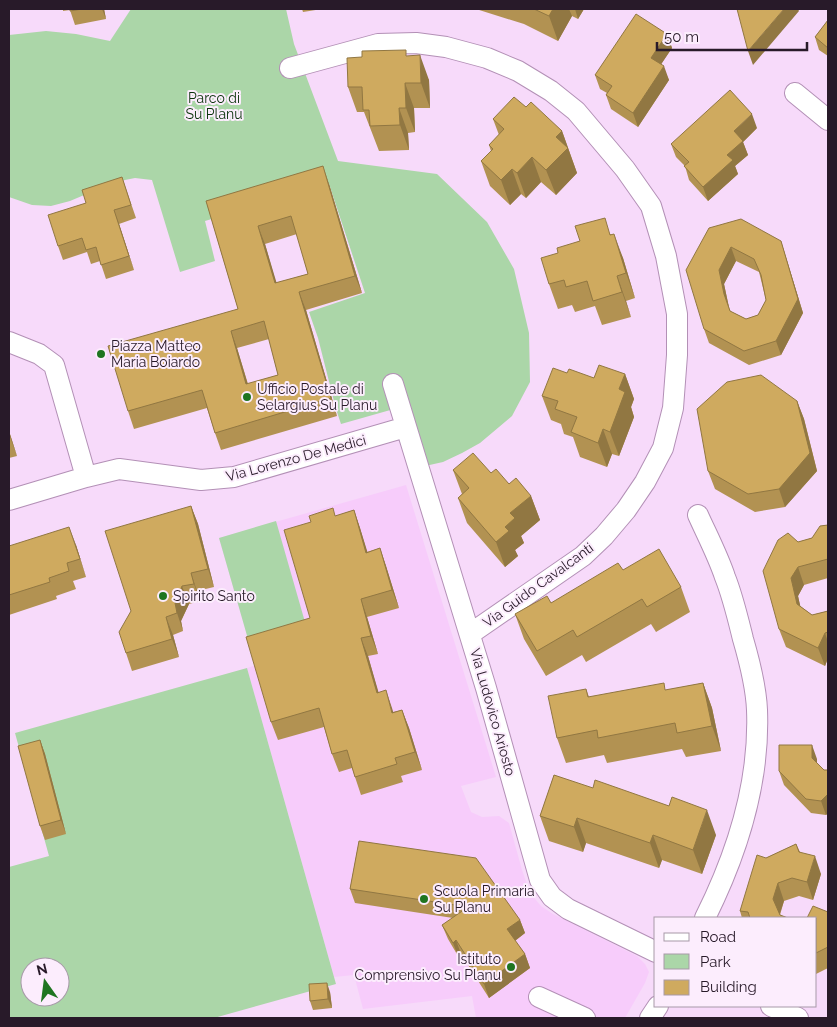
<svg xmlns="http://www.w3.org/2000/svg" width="837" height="1027" font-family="Raleway,sans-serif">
	<rect width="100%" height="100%" fill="#f7dafa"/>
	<path fill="#f7ccfb" d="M406,485L496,777L461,786L471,812L482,817L499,816L509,823L522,870L530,893L541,906L553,914L637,956L645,964L649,972L645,983L625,1018H476L472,996L363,1009L354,975L334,977L247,668L256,665L219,538Z"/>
	<path fill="#abd6a8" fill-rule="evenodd" d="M131,9H286L294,44L338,161L437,174L487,222L514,269L529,333L530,382L512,416L480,443L462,453L443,462L425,466L408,405L341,424L336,409L318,338L309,312L365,293L329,184L205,221L215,261L180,272L152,180L135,178L115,182L70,201L51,206L32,205L9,197V35L46,31L76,34L110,41Z
		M276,521L309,636L252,653L219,538Z
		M247,668L336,984L214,1018H9V867L49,856L15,733ZM30,967H60V997H30Z"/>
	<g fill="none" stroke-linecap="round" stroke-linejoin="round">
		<g stroke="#b390b6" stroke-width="22">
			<path id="minor" d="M290,68L378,44L416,43L446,47L487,58L518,71L551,91L576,111L625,169L651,206L666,256L677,314V355L673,408L663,448L645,482L626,510L604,536L583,556L470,634
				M795,93L828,120
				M9,342L39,354L54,365L86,477
				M393,384L486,688L540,880L552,897L568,909L656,952
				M9,500L86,477L119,469L201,480L234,477L406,427
				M698,515C707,535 718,556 725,577C733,597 738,619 743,639C750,663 756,686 757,710C760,783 737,854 705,918
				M539,997L585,1018
				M771,1006L798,1018
				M650,1018L658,1006"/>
		</g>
		<use href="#minor" stroke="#fff" stroke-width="20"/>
	</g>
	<path fill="#b29252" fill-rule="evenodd" d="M63,9H104L106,19L75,25L70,10L63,11Z
		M302,9H322L303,12Z
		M476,9H584L578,19L572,16L558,41L524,24Z
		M828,20V56L819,50L815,37Z
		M667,34L672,48L661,64L669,80L638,127L611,109L606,95L607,93L600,89L595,75Z
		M408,56L429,80L430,108H414L415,132L408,133L409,150L379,151L364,112H357L348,87Z
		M526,107L562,131L577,173L556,195L541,182L526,198L521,194L510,205L490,186L481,161L491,151L489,145L499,135L493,119Z
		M757,128L743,142L748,155L735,166L738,174L708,201L689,180L685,166L676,157L671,144Z
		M122,177L136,218L119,224L134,270L106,279L100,261L91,264L87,252L63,260L58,246L86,203Z
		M329,184L362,293L306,310L337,416L221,450L215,433L207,408L134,429L128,411L238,309L206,201ZM297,234L308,274L276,283L265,244ZM269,339L278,375L248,384L237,348Z
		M709,228L781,241L803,313L781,355L749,365L709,343L704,329ZM736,261L759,272L766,300L758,315L746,319L730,311L729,307L724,284Z
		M611,234L623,258L635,298L626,301L631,317L602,325L595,306L575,312L572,305L558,309L549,284L558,253Z
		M567,373L594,378L625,374L634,399L631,407L634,417L619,456L612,454L607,467L580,457L573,437L564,434L561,424L551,420L542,396Z
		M797,401L804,419L817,471L785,507L755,512L715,489L708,471Z
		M9,431L17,456L9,458Z
		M453,470L491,473L531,496L540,520L521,536L524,543L515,550L518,556L505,567L467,523L458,498L462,494Z
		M191,506L198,524L214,587L197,591L200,601L189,604L181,621L183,631L173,635L179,657L132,671L126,653Z
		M354,510L360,528L367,552L380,548L386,566L399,608L367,617L378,654L368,656L378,692L393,712L402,710L409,728L422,770L401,776L403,782L361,795L352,768L339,772L332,754L324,727L278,740L271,722L310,618L336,516Z
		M828,525V578L804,585L798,596L800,606L812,615L828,611V658L825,666L786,647L779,629L798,542L812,538Z
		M76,545L86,577L73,581L76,589L56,596L57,599L9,615V546Z
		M623,570L681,587L690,612L656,632L651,624L586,662L582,655L546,676L524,639L515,614L551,603Z
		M703,683L712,708L721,751L686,757L682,749L607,763L604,755L566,763L557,738L586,689L589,697L667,690Z
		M40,740L45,754L66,834L45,840L40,826Z
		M817,759V764L824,770H828V813L826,815L811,813L784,785L779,771Z
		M554,775L716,835L702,874L662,860L659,868L586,843L583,852L549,841L540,816Z
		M359,841L520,920L525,933L515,941L525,954L530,968L489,998L461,954L458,956L448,939L442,925L453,918L355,903L350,889Z
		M796,844L800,852L821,874L813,900L799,896L784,901L780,915L788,918H742L740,911L766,858Z
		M828,912V968L816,974V918Z
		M330,992L332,1008L313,1010L310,1001Z"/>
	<path fill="#917742" d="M102,9H104L106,19Z
		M553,9H569L572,16L558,41L549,16Z
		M575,9H584L578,19Z
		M784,9H798L799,11L753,65L748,51Z
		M667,34L672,48L656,72L651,58Z
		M420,55L429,80L430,108L421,83Z
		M664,66L669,80L638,127L633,113Z
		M405,83L414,108L415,132L406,108Z
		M399,108L408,133L409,150L400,125Z
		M752,114L757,128L743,142L748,155L735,166L738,174L708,201L703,187L727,155L734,131Z
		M562,131L577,173L556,195L546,170L556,137Z
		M532,157L541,182L526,198L517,173Z
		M323,166L329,184L362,293L355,276Z
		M512,169L521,194L510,205L501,180Z
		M114,210L119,224L134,270L129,256Z
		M258,226L265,244L282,301L275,283Z
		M614,234L623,258L635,298L626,273Z
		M781,241L803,313L781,355L776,341Z
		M731,247L736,261L724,284L729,308L724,294L719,270Z
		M617,276L626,301L631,317L622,292Z
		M299,292L306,310L337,416L331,398Z
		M231,331L237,348L253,402L246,384Z
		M625,374L634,399L631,407L634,417L619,456L610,432L619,389Z
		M797,401L804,419L817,471L785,507L779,489Z
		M603,429L612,454L607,467L598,443Z
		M9,431L17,456L9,434Z
		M531,496L540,520L521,536L524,543L515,550L518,556L505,567L496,542L505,527L510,513Z
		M191,506L198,524L214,587L208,569Z
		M354,510L360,528L373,570L366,553Z
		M69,527L76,545L86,577L80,559Z
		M380,548L386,566L399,608L392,590Z
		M798,567L804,585L798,596L804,622L797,604L791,578Z
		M191,573L197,591L200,601L194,584Z
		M182,586L189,604L181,621L183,631L177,613L175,603Z
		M361,599L367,617L378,654L371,636Z
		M166,617L173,635L179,657L172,639Z
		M825,633L828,642V658L825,666L818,648Z
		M361,638L368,656L384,711L377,693Z
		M703,683L712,708L721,751L712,726Z
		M386,690L392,708L399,731L392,713Z
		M402,710L409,728L422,770L415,752Z
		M40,740L45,754L66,834L61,820Z
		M812,745L817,759V772L812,758Z
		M828,794V813L826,815L821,801Z
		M707,810L716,835L702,874L693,850Z
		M577,818L586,843L583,852L574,827Z
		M653,835L662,860L659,868L650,843Z
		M815,856L821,874L813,900L807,882Z
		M778,883L784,901L779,916L773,899Z
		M520,920L525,933L512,943L507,929Z
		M456,940L461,954L458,956L453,943Z
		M525,954L530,968L489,998L484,984Z
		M327,983L330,992L332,1008L328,999Z"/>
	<path fill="#cfaa5f" stroke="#917742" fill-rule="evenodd" d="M70,9H82L70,11Z
		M534,9H553L549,16Z
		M737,9H784L748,51Z
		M636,14L667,34L651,58L664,66L633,113L606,95L612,86L595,75Z
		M828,20V48L815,37Z
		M406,50V56L420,55L421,83H405L406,108H399L400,125L370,126L369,110H363L362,87H348L347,58L362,57V51Z
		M730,90L752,114L734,131L743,141L727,155L733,160L703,187L684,166L689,162L671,144Z
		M514,97L526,107L531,102L562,131L556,137L568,148L546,170L532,157L517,173L512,169L501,180L481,161L493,149L489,145L504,129L493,119Z
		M323,166L355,276L299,292L331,398L215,433L202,390L128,411L108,346L238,309L206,201ZM291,216L308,274L275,283L258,226ZM264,321L278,375L246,384L231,331Z
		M122,177L131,205L114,210L129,256L101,265L96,247L86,250L82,238L58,246L48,215L86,203L82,190Z
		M605,218L610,235L614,234L626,273L617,276L622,292L593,301L587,281L566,287L564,280L549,284L541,258L558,253L557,248L580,241L575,226Z
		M741,219L781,241L798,299L776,341L744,351L704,329L686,270L709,228ZM731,247L754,259L761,275L766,300L758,315L746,319L730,311L724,294L719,270Z
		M599,365L625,374L619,389L625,392L610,432L603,429L598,443L571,432L577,417L555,409L558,401L542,396L553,368L567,373L569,369L594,378Z
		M761,375L797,401L810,453L779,489L748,494L708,471L697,409L727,382Z
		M473,453L491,473L496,469L509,484L516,478L531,496L510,513L515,518L505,527L509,531L496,542L458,498L469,488L453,470Z
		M191,506L208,569L191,573L194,584L182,586L175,603L177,613L166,617L172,639L126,653L119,632L131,611L105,531Z
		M333,508L335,516L354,510L366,553L380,548L392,590L361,599L371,636L361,638L377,693L386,690L392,713L402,710L415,752L395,758L397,764L355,777L347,750L332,754L319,708L271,722L246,637L310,618L284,530L311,522L309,516Z
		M828,525V559L798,567L791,578L797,604L812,615L828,611V632L825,633L818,648L779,629L763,571L778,540L788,533L798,542L812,538L820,526Z
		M69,527L80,559L67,563L69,571L49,578L50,582L9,595V546Z
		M659,549L681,587L647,607L642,599L577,637L573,630L537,651L515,614L547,596L551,603L618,563L623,570Z
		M664,683L665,690L703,683L712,726L677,733L675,723L598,738L597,730L557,738L548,696L586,689L588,697Z
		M40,740L61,820L40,826L18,746Z
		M779,745H812V758L824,770H828V794L821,801L806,799L779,771Z
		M554,775L593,788L595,780L669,806L672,797L707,810L693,850L653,835L650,843L577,818L574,827L540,816Z
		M359,841L476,858L520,920L507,929L525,954L484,984L456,940L453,943L442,925L468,907L350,889Z
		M796,844L799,852L815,856L807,882L792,878L778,883L773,899L780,915L788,918H750L748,912L740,911L757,855L766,858Z
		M813,906L828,912V947L816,953V918H807Z
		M327,983L328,999L310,1001L309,984Z"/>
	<g fill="#1f7521" stroke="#fcedfd" stroke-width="2">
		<circle cx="101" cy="354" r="5"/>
		<circle cx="247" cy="397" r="5"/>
		<circle cx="163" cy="596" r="5"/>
		<circle cx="424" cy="899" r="5"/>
		<circle cx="511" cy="967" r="5"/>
	</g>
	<g text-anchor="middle" stroke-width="4" stroke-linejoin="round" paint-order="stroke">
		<g font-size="14" fill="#0b340c" stroke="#fcedfd">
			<text x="214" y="103">Parco di<tspan x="214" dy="16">Su Planu</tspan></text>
		</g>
		<g font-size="14" fill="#281a29" stroke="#fcedfd" text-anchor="start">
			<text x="111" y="351">Piazza Matteo<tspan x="111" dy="16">Maria Boiardo</tspan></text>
			<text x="257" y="394">Ufficio Postale di<tspan x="257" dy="16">Selargius Su Planu</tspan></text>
			<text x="173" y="601">Spirito Santo</text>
			<text x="434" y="896">Scuola Primaria<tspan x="434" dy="16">Su Planu</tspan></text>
			<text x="501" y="964" text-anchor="end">Istituto<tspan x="501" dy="16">Comprensivo Su Planu</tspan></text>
		</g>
		<g font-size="14" fill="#281a29" stroke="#fcedfd">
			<text transform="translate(296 458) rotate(-15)" y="5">Via Lorenzo De Medici</text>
			<text transform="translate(538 585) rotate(-36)" y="5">Via Guido Cavalcanti</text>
			<text transform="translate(493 712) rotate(74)" y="5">Via Ludovico Ariosto</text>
		</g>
	</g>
	<rect width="837" height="1027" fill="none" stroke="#281a29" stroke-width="20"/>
	<rect x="654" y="917" width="162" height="90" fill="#fcedfd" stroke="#a799a8"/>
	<rect x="664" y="933" width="25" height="8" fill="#ffffff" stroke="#a799a8"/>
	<text x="700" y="942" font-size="15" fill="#281a29">Road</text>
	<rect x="664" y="954" width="25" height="15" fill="#abd6a8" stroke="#a799a8"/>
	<text x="700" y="967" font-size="15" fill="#281a29">Park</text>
	<rect x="664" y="980" width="25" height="15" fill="#cfaa5f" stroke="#a799a8"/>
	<text x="700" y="992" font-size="15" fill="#281a29">Building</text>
	<g transform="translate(45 982) rotate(346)"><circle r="24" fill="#fcedfd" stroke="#a799a8"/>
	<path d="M0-4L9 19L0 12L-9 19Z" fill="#1f7521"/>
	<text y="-8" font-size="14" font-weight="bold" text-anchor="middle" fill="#281a29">N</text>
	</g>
	<path d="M657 42v8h150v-8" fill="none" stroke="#281a29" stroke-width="2.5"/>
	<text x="664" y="42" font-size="15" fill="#281a29" stroke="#fcedfd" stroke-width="4" paint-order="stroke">50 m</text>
</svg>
